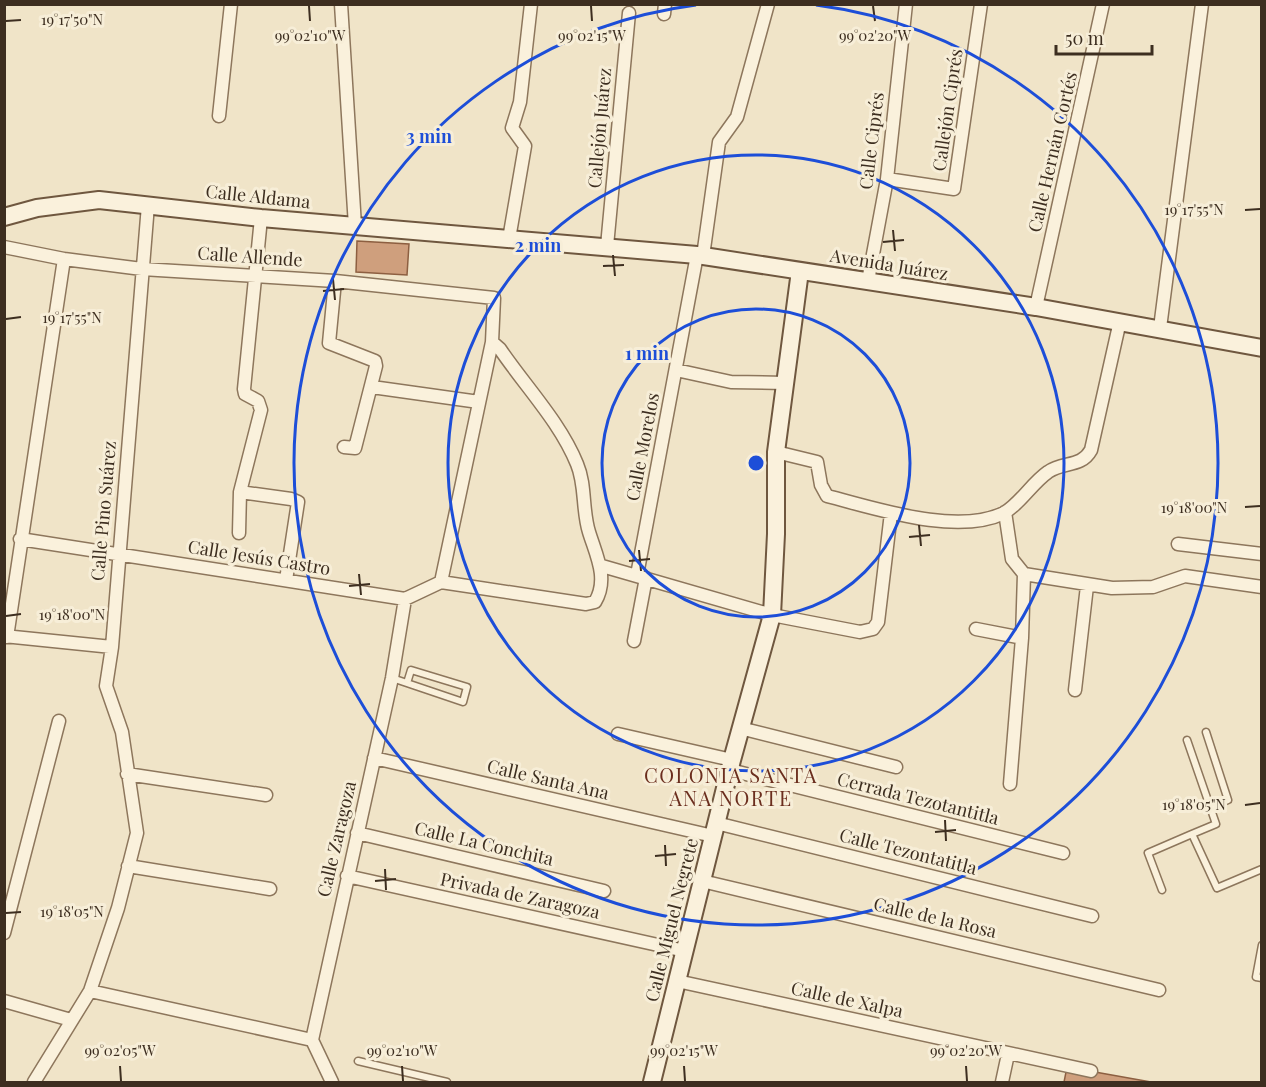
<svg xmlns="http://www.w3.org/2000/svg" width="1266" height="1087" font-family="'Playfair Display',serif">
	<rect width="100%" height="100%" fill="#f0e4c8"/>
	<path fill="#cf9f7d" stroke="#8d5f41" stroke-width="1.5" d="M357,241L409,244L407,275L356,272Z
		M1067,1067L1151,1082H1064Z"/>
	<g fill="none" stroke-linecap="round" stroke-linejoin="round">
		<g stroke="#8d765c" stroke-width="9">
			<path id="lane" d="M392,678L463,702L467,687L411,670L407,683
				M1206,732L1228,800L1210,808
				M1187,740L1216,824L1192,834L1217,888L1262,869
				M1162,890L1148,853L1192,834
				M1262,945L1256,977L1262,978
				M358,1061L447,1082"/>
		</g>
		<g stroke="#8d765c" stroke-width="15">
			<path id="street" d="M341,4L355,226
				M664,14L665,4
				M219,116L231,4
				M887,179L954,189L981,4
				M261,218L244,389L245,394L258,401L261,410L240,492L291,499L298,502L286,580
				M509,239L525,146L512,128L520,102L531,4
				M607,246L629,13
				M4,247L64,259L142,269L335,281L494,298L492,342L441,582
				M703,256L719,142L737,117L768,4
				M335,281L329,343L375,361L376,366L355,448L344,447
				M868,281L887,179L906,4
				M1036,307L1103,4
				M1160,328L1202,4
				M676,370L731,382L785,383
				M372,387L479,402
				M776,452L817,462L821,485L827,496C875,508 956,536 1004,513C1020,504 1032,483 1048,472C1063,461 1081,468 1091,450L1120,321
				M1005,512L1012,559L1024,574L1112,588L1153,587L1185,576L1262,587
				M239,533L240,492
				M20,539L405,599L441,582L586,604L595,602C609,579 596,555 589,532C582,510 586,485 577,464C560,422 525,386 500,349L492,342
				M1178,544L1262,554
				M602,566L772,615L860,632L873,629L878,622L891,513
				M637,575L697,255
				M976,629L1022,638
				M4,636L112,647
				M7,637L64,259
				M634,641L646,578
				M1075,690L1087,586
				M740,728L896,767
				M618,734L732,760
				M374,758L713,836
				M730,770L1063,853
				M127,774L266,795
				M1010,784L1022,638L1024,574
				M716,823L1092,916
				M357,833L604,891
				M128,866L270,889
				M347,876L685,951
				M702,881L1159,990
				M4,933L59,721
				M677,981L1091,1071
				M90,991L312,1040
				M4,1001L71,1020
				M34,1082L90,991L118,908L137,833L122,732L106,686L112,647L148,205
				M332,1082L312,1040L392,678L405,599
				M1002,1082L1008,1054"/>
		</g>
		<g stroke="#6f573f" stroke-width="20">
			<path id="secondary" d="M4,217L37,208L99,200L261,218L697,255L1036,307L1262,348
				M652,1082L732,760L772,615L776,534V452L800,271"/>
		</g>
		<use href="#lane" stroke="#faf1dc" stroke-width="6"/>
		<use href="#street" stroke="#faf1dc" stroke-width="12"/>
		<use href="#secondary" stroke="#faf1dc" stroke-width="16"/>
	</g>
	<path fill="none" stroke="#3d2e20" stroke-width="2" d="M309,6L310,21M591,6L592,21M873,6L875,21M6,21L21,20M1245,210L1260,209M893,230L895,251M883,242L904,240M613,255L615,276M603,266L624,265M333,279L335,300M323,291L344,289M6,319L21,317M1245,507L1260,506M919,525L921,546M909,537L930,535M639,550L641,571M629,561L650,559M359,574L361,595M349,586L370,584M6,616L21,614M1245,805L1260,803M945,820L946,841M935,832L956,830M665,845L666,866M655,856L676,854M385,869L386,890M375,881L396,879M6,913L21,912M120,1066L121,1081M402,1066L403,1081M684,1066L685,1081M966,1066L967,1081"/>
	<g fill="none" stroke="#1d4ed8" stroke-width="3">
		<circle cx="756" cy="463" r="154"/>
		<circle cx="756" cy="463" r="308"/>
		<path d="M816 5A462 462 0 1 1 696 5"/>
	</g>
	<g text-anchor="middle" stroke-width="6" stroke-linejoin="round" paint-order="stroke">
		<g font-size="18" fill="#3d2e20" stroke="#f7eed8">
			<text transform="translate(948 110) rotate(-82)" y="6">Callejón Ciprés</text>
			<text transform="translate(600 128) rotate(-85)" y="6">Callejón Juárez</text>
			<text transform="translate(872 141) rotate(-83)" y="6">Calle Ciprés</text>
			<text transform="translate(1053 152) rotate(-77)" y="6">Calle Hernán Cortés</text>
			<text transform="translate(258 197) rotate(6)" y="6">Calle Aldama</text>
			<text transform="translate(250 257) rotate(4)" y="6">Calle Allende</text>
			<text transform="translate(889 265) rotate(9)" y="6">Avenida Juárez</text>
			<text transform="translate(643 447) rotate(-79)" y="6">Calle Morelos</text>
			<text transform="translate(104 511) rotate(-85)" y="6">Calle Pino Suárez</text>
			<text transform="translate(259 558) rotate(9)" y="6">Calle Jesús Castro</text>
			<text transform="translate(548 780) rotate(13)" y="6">Calle Santa Ana</text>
			<text transform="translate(918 799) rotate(14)" y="6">Cerrada Tezotantitla</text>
			<text transform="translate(337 839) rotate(-77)" y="6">Calle Zaragoza</text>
			<text transform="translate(484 844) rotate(13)" y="6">Calle La Conchita</text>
			<text transform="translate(908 852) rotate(14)" y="6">Calle Tezontatitla</text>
			<text transform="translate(520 896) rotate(12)" y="6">Privada de Zaragoza</text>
			<text transform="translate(935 918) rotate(13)" y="6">Calle de la Rosa</text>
			<text transform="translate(672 920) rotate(-76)" y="6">Calle Miguel Negrete</text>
			<text transform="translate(847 1000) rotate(12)" y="6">Calle de Xalpa</text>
		</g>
		<g font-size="20" letter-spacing="1.5" fill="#6b2e1e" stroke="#f7eed8">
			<text x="731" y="783">COLONIA SANTA<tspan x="731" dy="23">ANA NORTE</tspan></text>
		</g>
	</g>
	<g font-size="15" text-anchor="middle" fill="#3d2e20" stroke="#f7eed8" stroke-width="6" stroke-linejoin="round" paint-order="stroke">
		<text x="72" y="25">19°17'50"N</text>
		<text x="310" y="41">99°02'10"W</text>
		<text x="592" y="41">99°02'15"W</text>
		<text x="875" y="41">99°02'20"W</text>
		<text x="1194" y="215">19°17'55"N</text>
		<text x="72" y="323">19°17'55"N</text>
		<text x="1194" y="513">19°18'00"N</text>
		<text x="72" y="620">19°18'00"N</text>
		<text x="1194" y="810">19°18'05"N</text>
		<text x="72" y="917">19°18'05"N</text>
		<text x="120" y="1056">99°02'05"W</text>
		<text x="402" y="1056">99°02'10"W</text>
		<text x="684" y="1056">99°02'15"W</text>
		<text x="966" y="1056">99°02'20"W</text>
	</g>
	<circle cx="756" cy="463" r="9" fill="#1d4ed8" stroke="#f7eed8" stroke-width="3"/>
	<g font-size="18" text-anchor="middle" font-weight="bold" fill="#1d4ed8" stroke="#f7eed8" stroke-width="6" stroke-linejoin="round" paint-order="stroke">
		<text x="429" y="143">3 min</text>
		<text x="538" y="252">2 min</text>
		<text x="647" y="360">1 min</text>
	</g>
	<rect width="1266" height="1087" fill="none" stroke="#3d2e20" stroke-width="12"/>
	<path d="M1056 45v9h96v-9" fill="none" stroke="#3d2e20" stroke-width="3"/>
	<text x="1065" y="45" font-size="18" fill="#3d2e20" stroke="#f7eed8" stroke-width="4.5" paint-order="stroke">50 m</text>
</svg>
